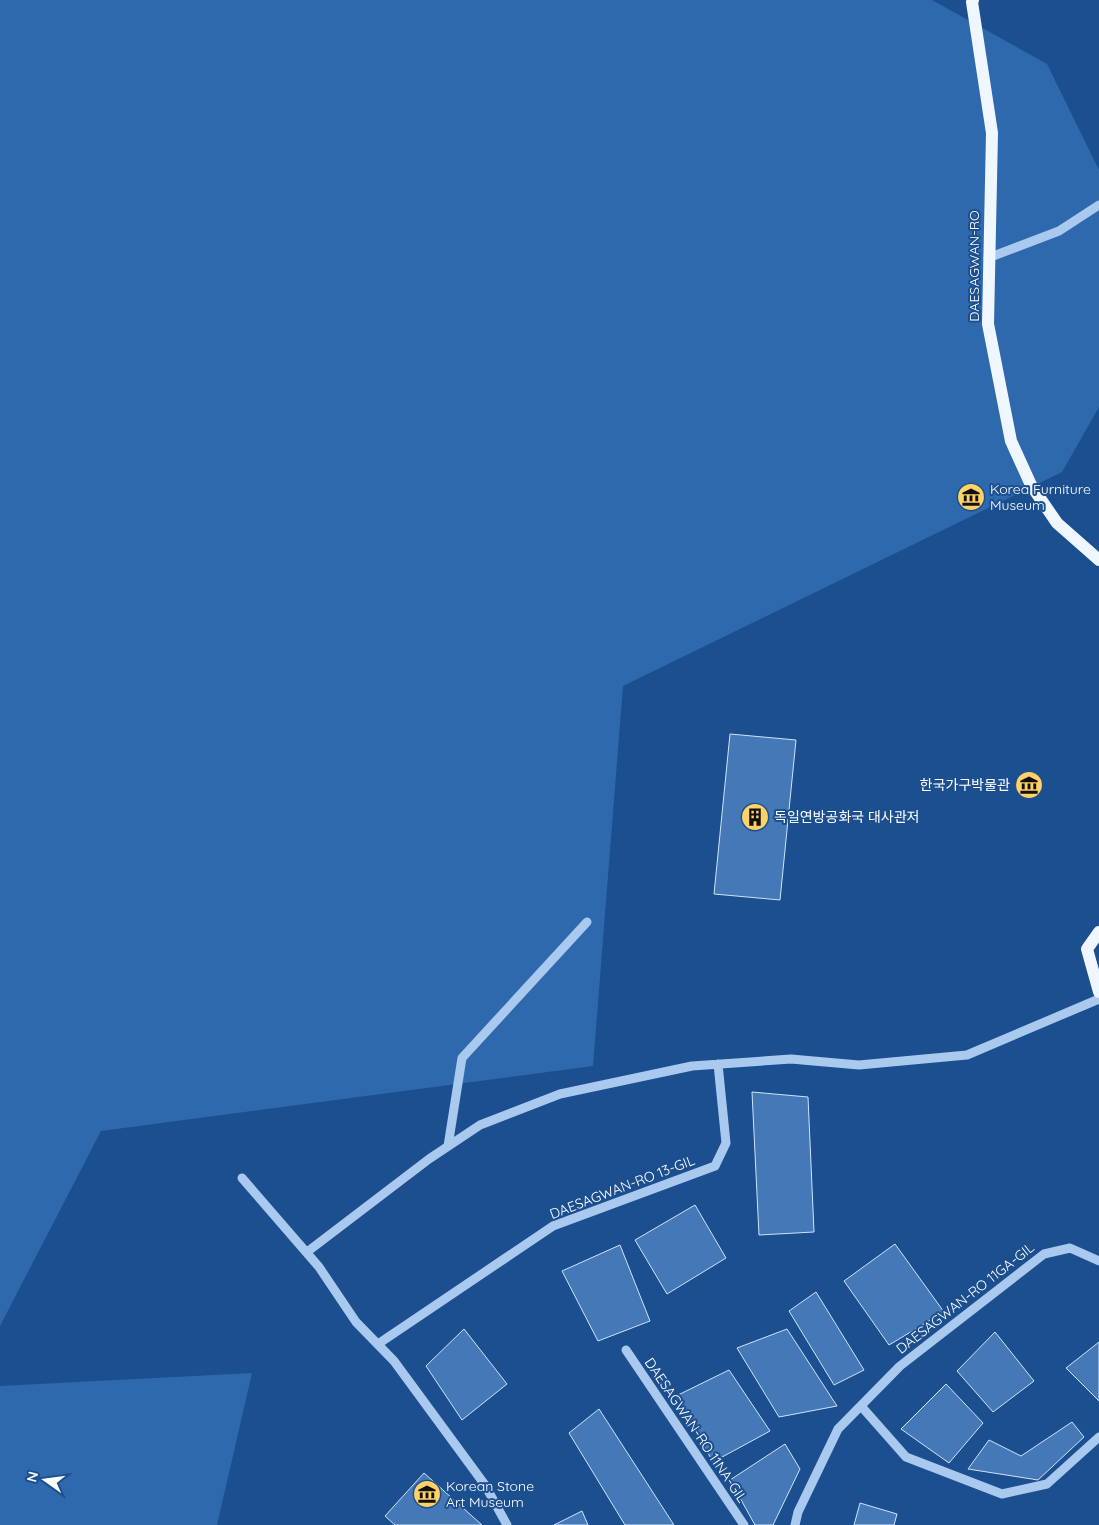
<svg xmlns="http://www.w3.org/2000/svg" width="1099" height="1525" font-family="Quicksand,'Noto Sans KR',sans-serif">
	<rect width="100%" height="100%" fill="#1b4f8f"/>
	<path fill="#2e69ad" d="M0,0H932L1047,64L1099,170V407L1062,472L623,686L593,1066L101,1131L0,1326Z
		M252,1373L217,1525H0V1386Z"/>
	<path fill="#4478b7" stroke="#cfe3fa" d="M730,734L796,740L780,900L714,894Z
		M752,1092L808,1097L814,1232L759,1235Z
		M695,1205L726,1258L667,1294L635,1240Z
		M895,1244L944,1312L889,1345L844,1281Z
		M620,1245L650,1321L598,1341L562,1271Z
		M816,1292L864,1370L834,1385L789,1311Z
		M464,1329L507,1384L462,1420L426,1366Z
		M787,1329L837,1406L779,1417L737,1348Z
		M995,1332L1034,1381L993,1412L957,1371Z
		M1099,1342V1401L1066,1368Z
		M729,1370L770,1431L713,1462L676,1396Z
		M946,1384L983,1423L949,1463L901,1429Z
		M599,1409L674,1525H625L569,1433Z
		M1072,1422L1084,1437L1038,1480L968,1469L989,1440L1021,1456Z
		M785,1444L800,1469L773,1525H755L730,1480Z
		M424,1473L482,1525H395L385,1516Z
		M860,1503L897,1514L894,1525H854Z
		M582,1511L588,1525H554Z"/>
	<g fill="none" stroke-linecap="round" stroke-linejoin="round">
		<path stroke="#a9c9ee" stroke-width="9" d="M988,258L1059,231L1099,205
			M448,1146L462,1058L587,922
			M242,1178L319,1267L356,1322L394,1361L485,1485L507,1525
			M307,1252L429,1159L480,1125L560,1094L692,1066L791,1059L859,1065L967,1055L1099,999
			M378,1344L553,1226L715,1166L726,1143L718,1064
			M626,1350L744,1525
			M861,1406L906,1457L1002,1494L1047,1484L1099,1437
			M795,1525L798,1512L838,1429L900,1366L1044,1254L1070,1248L1099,1261"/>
		<path stroke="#f0f6ff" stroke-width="12" d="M973,0L972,2L992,133L988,324L1011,441L1031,485L1057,523L1099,560
			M1099,932L1087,949L1099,992"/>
	</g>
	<defs>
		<g id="museum-disc" transform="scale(1.4375)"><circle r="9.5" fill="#ffd166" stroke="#1b4f8f"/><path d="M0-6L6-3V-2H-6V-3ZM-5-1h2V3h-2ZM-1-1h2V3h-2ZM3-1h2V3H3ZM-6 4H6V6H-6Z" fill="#111"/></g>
		<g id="building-disc" transform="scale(1.4375)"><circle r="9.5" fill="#ffd166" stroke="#1b4f8f"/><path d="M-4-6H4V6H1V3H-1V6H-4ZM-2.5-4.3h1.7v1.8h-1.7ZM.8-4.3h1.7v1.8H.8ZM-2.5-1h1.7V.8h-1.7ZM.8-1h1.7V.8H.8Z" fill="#111"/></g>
	</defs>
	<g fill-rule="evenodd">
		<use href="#museum-disc" x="971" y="497"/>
		<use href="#museum-disc" x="1029" y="785"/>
		<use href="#building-disc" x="755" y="817"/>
		<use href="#museum-disc" x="427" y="1494"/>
	</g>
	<g text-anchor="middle" stroke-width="4" stroke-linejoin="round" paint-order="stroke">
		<g font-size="14" fill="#fff" stroke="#1b4f8f">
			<text transform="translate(974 266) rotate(-90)" y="5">DAESAGWAN-RO</text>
			<text transform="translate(622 1187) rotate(-21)" y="5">DAESAGWAN-RO 13-GIL</text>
			<text transform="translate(965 1298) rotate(-38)" y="5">DAESAGWAN-RO 11GA-GIL</text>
			<text transform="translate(696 1430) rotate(56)" y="5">DAESAGWAN-RO 11NA-GIL</text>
		</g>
		<g font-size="14" fill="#fff" stroke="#1b4f8f" text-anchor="start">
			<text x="990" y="494">Korea Furniture<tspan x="990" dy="16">Museum</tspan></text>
			<text x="1010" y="790" text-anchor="end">한국가구박물관</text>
			<text x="774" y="822">독일연방공화국 대사관저</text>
			<text x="446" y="1491">Korean Stone<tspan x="446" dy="16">Art Museum</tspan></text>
		</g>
	</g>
	<g transform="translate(45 1480) rotate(284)" stroke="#1b4f8f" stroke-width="4" paint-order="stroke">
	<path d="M0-4L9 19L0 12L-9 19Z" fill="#ffffff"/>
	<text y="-8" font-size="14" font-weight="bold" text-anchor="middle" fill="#ffffff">N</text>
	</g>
</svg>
